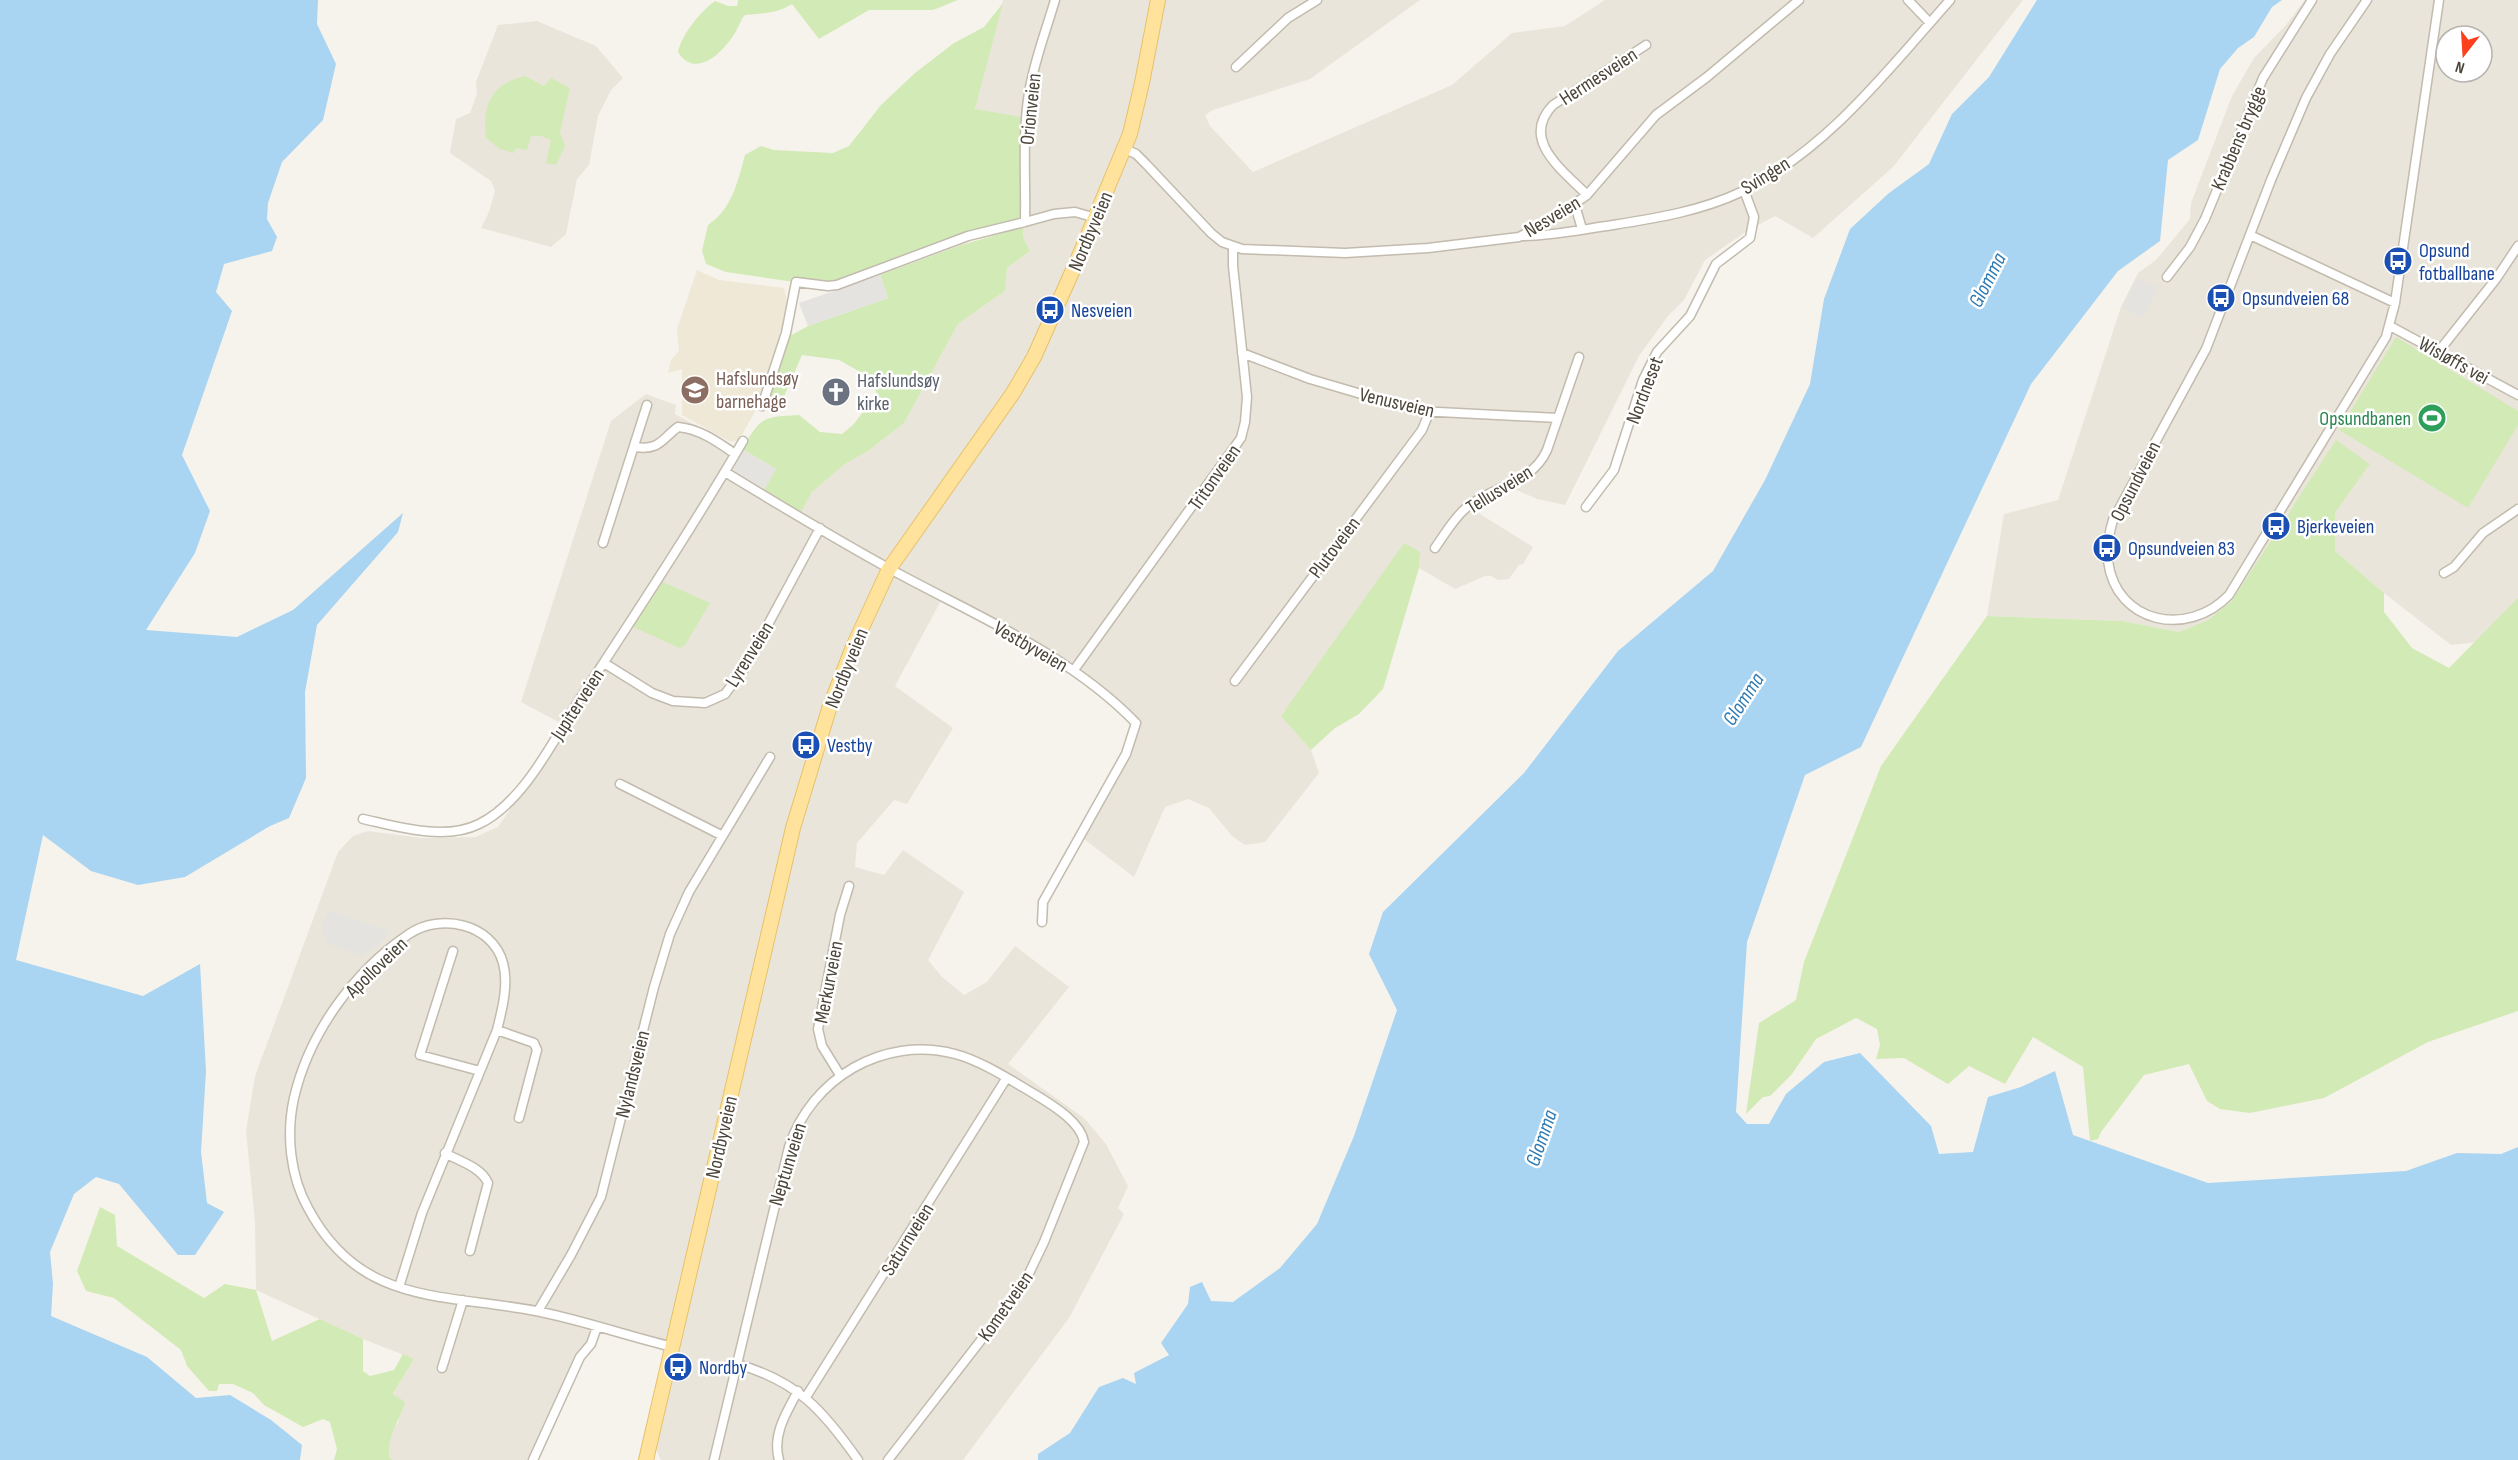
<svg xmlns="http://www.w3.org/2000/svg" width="2518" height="1460" font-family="'Sofia Sans Condensed',sans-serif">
	<rect width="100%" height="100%" fill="#f6f3ec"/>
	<path fill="#eae5da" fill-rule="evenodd" d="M1003,0H1420L1310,79L1213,110L1205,115L1210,126L1253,172L1452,85L1512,33L1565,26L1605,0H2023L1893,167L1813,238L1775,216L1747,231L1705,260L1684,300L1668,316L1639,356L1565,505L1537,499L1512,488L1472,509L1533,547L1523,564L1519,565L1509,579L1498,580L1491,576H1485L1455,589L1419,568L1420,552L1281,715L1311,750L1319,773L1265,842L1245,845L1232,836L1209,808L1188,799L1165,807L1134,877L1080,836L1126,754L1136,723L1074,670L943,597L895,686L953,728L907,804L894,800L857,843L855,867L884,875L903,850L964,892L928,960L942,977L964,995L987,982L1015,946L1069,987L1008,1064L1084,1118L1106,1144L1128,1186L1118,1208L1124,1214L1069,1318L963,1460H661L651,1438L673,1347L597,1327L533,1460H393L389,1457V1440L392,1431L399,1421L393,1395L414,1359L363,1339L256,1290L255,1222L246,1131L255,1076L338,852L353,836L368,831L422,838L475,837L498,827L566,726L521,702L611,421L646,394L676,405L675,414L776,469L801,511L812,492L845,464L868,451L904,423L958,324L1005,291L1007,268L1030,251L1023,237L1025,222L975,109Z
		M2305,0H2518V621L2506,639L2451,645L2384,593L2335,551V513L2370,464L2293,506L2231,602L2208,620L2179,632L2122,621L1987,616L2004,514L2058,500L2121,307L2138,273L2156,260L2190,219L2191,203L2232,96L2254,58L2286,25ZM2446,36H2482V72H2446Z
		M537,21L596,46L623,78L611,90L598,116L589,165L577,179L566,234L551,247L481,228L489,212L495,191L491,181L450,153L456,119L470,113L477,94L476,82L498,25Z"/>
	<path fill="#efe8d6" d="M697,270L719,280L784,288L787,301L782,330L780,331V339L757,408L739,440L731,442L725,439L682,415V369L668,373L671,360L679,351L677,329Z"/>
	<path fill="#d2eab5" d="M738,0H958L933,10H869L819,39L792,4C779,13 760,14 745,15C741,19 741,22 738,27C728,48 697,82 678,52C682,34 700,12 715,1L728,6H737Z
		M1003,3L975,109L1026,118L1025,222L822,286L726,272L706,264L702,251L708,225C732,209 738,181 745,155L761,146L774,150L833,153L849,146L881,105L915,73L954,43L984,27Z
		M525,76L544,86L551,78L570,88L560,132L565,146L556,165L546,163L551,140L541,136H531L527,150L516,148L514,153L500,149L486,138C483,105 489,85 525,76Z
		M1024,227L1023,237L1030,251L1007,268L1005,291L958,324L904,423L868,451L845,464L812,492L801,512L764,490L776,469L742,449C761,417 762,417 799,415L820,432L842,434L853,425L877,394L871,378L839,360L802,355L782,401L767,398L790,336L808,326L888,298L880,275L961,245Z
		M2396,337L2518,411V425L2468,508L2339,430Z
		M2336,440L2370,464L2335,513V551L2384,593V612L2412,648L2449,668L2518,598V1011L2428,1042L2324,1098L2250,1113L2220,1109L2207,1101L2189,1064L2144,1075L2101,1132L2098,1139L2090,1141L2083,1067L2033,1037L2005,1084L1969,1066L1948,1084L1904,1058L1876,1059L1880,1045L1877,1029L1856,1018L1816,1039L1792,1074L1770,1096L1763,1097L1746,1114L1759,1023L1796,1000L1804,962L1881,766L1987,616L2122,621L2179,632L2208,620L2231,602Z
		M1404,543L1420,552L1419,568L1383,689L1359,714L1335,728L1311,750L1281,716Z
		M663,582L710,603L685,645L680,648L633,627Z
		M100,1207L115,1215L117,1246L204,1298L225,1284L256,1290L272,1341L320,1319L363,1339V1371L370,1376L394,1370L403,1354L414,1359L393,1394L405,1402C398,1425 388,1432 389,1457L393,1460H334L337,1449L330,1422L323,1419L303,1427L264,1405L253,1393L233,1384H219L217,1391H209L187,1366L181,1350L114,1298L86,1291L77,1271Z"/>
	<path fill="#e5e3e0" d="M880,275L888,298L808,326L799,303Z
		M2137,278L2158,288L2143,318L2122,308Z
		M742,449L776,469L764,490L735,474L734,462Z
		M329,911L388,930L385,939L362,956L326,943L321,924Z"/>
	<path fill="#a9d4f2" d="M0,0H318L317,24L336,64L323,120L282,162L268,203L267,219L277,237L272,251L224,264L216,292L232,311L182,455L210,511L195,553L146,630L237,637L293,610L403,513L398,532L317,625L305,692L306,778L289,818L270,826L185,877L138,885L91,871L43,835L16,960L143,996L200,964L206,1071L201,1152L207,1203L224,1212L195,1255H178L119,1184L96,1177L74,1194L50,1252L53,1284L51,1316L147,1357L196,1398L230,1395L271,1420L302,1445L300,1460H0Z
		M2037,0H2282L2272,7L2254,37L2238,48L2220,69L2198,140L2168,160L2160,241L2118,271L2031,384L1861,747L1805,775L1747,942L1736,1112L1747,1124H1769L1786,1094L1824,1062L1860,1053L1931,1126L1939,1154L1973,1152L1988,1097L2021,1087L2055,1071L2073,1135L2208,1183L2406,1171L2457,1153L2501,1154L2518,1147V1460H1038V1454L1070,1433L1099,1387L1123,1378L1136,1384L1134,1373L1169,1355L1161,1343L1188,1304L1190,1287L1202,1282L1211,1301L1233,1302L1280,1268L1317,1224L1354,1136L1397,1010L1369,954L1383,912L1524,773L1618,651L1713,571L1765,480L1810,384L1824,299L1850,229L1889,193L1929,164L1952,114L1989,77Z"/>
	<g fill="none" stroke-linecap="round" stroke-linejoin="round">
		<g stroke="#c2bbae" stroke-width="11">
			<path id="minor" d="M1908,0L1930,23
				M2367,0L2330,54L2306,98L2271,180L2206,349L2113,520C2109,533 2107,547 2108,561C2116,624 2188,638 2229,595L2386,337L2395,303L2439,0
				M1236,67L1288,18L1317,0
				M1125,149L1136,154L1146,164L1211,233L1222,242L1242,249L1345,253L1428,248L1519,237L1547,223L1587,195L1656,115L1707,77L1799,0
				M1587,195C1564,171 1519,140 1553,105L1646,45
				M1575,205L1582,229
				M1025,222C1026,179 1022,135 1029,93C1034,61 1046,31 1055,0
				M2250,235L2395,303
				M1523,236C1553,236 1584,229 1613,225C1657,218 1701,211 1741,192C1828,149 1887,71 1950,0
				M2167,277L2190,247L2205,219L2263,78L2312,0
				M2390,326L2518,395
				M2439,351L2496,279L2518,246
				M1242,353L1310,379L1419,411L1558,418
				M762,406L786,333L796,282L828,286L837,285L968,236L1025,222L1054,214L1075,212L1096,218
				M635,447C659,451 662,439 678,427C700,429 718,442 735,454
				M725,472C779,505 834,538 890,569C974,615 1068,653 1136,723L1126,754L1043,902L1042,922
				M1586,507L1614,470L1643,380L1657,352L1690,316L1716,264L1750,238L1754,217L1744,190
				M603,543L647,405
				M1435,548C1445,534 1453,519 1466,508C1492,486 1532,484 1547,450L1579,357
				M2444,573L2454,567L2483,533L2518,509
				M604,663L652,693L673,701L705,703L725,694L744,669L820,528
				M1074,670L1241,438L1245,422L1247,397L1233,266V248
				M1235,681L1422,430L1429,413
				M620,784L721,835
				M363,819C399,827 445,841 479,824C523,803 553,741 578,702C634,616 691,530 743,441
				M453,951L420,1055L480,1071
				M497,1030L534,1043L537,1050L519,1118
				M840,1075L822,1046L818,1029L840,915L849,886
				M445,1153C459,1161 481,1167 488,1183L470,1251
				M399,1287L422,1213L497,1030C502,1010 509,984 503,963C492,923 440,913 409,934C354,971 309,1033 294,1098C286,1134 290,1176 308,1208C360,1306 442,1293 536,1311C582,1320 627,1336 673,1347
				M538,1311L571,1255L601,1197L654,987L670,934L689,892L770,757
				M737,1364C797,1381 823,1410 858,1460
				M442,1368L463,1300
				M806,1397L1006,1079
				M533,1460L580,1357L591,1344L597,1327
				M714,1460L789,1147C811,1079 883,1035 955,1054C982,1061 1012,1081 1036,1095C1052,1105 1081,1122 1084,1142L1044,1242L1023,1286L888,1460
				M779,1460C772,1435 786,1413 798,1391"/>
		</g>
		<g stroke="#e6c16a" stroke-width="16">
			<path id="primary" d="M646,1460L793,828L829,709L853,647L889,569L1013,393L1034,357L1077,261L1130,134L1142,83L1158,0"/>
		</g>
		<use href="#minor" stroke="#fff" stroke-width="8"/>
		<use href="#primary" stroke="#ffe39c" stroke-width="14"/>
	</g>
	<defs>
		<g id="bus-disc" transform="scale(1.5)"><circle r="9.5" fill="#1a4fb4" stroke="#fff"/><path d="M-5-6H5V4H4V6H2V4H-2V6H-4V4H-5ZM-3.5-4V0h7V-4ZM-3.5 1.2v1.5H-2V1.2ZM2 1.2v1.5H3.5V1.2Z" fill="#fff"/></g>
		<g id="school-disc" transform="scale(1.5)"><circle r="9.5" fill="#8d6e63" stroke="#fff"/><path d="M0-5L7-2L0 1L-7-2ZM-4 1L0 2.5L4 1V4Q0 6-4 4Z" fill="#fff"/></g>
		<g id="church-disc" transform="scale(1.5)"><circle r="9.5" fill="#6b7280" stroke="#fff"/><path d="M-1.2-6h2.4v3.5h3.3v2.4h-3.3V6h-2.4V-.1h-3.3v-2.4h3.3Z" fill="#fff"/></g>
		<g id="stadium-disc" transform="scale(1.5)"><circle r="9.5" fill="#2e9e5b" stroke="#fff"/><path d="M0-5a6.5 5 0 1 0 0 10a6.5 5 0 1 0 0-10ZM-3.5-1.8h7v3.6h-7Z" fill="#fff"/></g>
	</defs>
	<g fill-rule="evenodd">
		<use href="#bus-disc" x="2398" y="261"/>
		<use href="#bus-disc" x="2221" y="298"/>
		<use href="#bus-disc" x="1050" y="310"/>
		<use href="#school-disc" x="695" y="390"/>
		<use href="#church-disc" x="836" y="392"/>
		<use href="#stadium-disc" x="2432" y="418"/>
		<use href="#bus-disc" x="2276" y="526"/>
		<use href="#bus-disc" x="2107" y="548"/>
		<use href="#bus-disc" x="806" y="745"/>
		<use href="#bus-disc" x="678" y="1367"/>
	</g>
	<g text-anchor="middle" stroke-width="5" stroke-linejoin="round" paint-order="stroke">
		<g font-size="20" fill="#4b4439" stroke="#fff">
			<text transform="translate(1598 76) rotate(-33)" y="7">Hermesveien</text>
			<text transform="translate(1030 109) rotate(-84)" y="7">Orionveien</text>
			<text transform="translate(2238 138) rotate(-67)" y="7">Krabbens brygge</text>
			<text transform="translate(1765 175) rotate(-32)" y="7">Svingen</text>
			<text transform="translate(1552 216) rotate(-31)" y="7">Nesveien</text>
			<text transform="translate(1090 231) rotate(-67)" y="7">Nordbyveien</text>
			<text transform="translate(2454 360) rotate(29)" y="7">Wisløffs vei</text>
			<text transform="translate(1644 390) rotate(-69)" y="7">Nordneset</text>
			<text transform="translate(1397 402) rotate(13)" y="7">Venusveien</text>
			<text transform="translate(1214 477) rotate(-55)" y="7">Tritonveien</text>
			<text transform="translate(2135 481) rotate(-63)" y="7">Opsundveien</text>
			<text transform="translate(1499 489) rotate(-32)" y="7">Tellusveien</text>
			<text transform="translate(1334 547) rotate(-53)" y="7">Plutoveien</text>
			<text transform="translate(1031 646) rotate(30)" y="7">Vestbyveien</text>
			<text transform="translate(749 654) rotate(-58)" y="7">Lyrenveien</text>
			<text transform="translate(846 668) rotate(-68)" y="7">Nordbyveien</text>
			<text transform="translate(577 704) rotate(-57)" y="7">Jupiterveien</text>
			<text transform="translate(376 967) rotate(-44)" y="7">Apolloveien</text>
			<text transform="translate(828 982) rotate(-79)" y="7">Merkurveien</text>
			<text transform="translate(632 1074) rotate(-76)" y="7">Nylandsveien</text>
			<text transform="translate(721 1137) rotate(-77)" y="7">Nordbyveien</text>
			<text transform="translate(787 1164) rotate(-73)" y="7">Neptunveien</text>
			<text transform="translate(907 1239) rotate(-58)" y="7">Saturnveien</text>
			<text transform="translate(1005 1306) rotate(-55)" y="7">Kometveien</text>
		</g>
		<g font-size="20" fill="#164399" stroke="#fff" text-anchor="start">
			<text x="2419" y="257">Opsund<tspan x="2419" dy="23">fotballbane</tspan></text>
			<text x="2242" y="305">Opsundveien 68</text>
			<text x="1071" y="317">Nesveien</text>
			<text x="2297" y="533">Bjerkeveien</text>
			<text x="2128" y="555">Opsundveien 83</text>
			<text x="827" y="752">Vestby</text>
			<text x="699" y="1374">Nordby</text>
		</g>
		<g font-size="20" fill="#785e54" stroke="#fff" text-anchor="start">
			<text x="716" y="385">Hafslundsøy<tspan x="716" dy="23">barnehage</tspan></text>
		</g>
		<g font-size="20" fill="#5b616d" stroke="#fff" text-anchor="start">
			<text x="857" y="387">Hafslundsøy<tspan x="857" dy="23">kirke</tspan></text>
		</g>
		<g font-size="20" fill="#27864d" stroke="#fff" text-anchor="end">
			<text x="2411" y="425">Opsundbanen</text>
		</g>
		<g font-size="21" font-style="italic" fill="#2e7ab2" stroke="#fff">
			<text transform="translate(1987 280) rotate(-63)" y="7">Glomma</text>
			<text transform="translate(1743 699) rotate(-57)" y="7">Glomma</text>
			<text transform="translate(1541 1138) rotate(-71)" y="7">Glomma</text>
		</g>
	</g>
	<g transform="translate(2464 54) rotate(197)"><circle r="28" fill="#ffffff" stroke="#b7b4b0" stroke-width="1.5"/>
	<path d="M0-4.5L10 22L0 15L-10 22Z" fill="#fc3f1d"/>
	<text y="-9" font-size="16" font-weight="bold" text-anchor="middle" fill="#4b4439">N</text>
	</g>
</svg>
